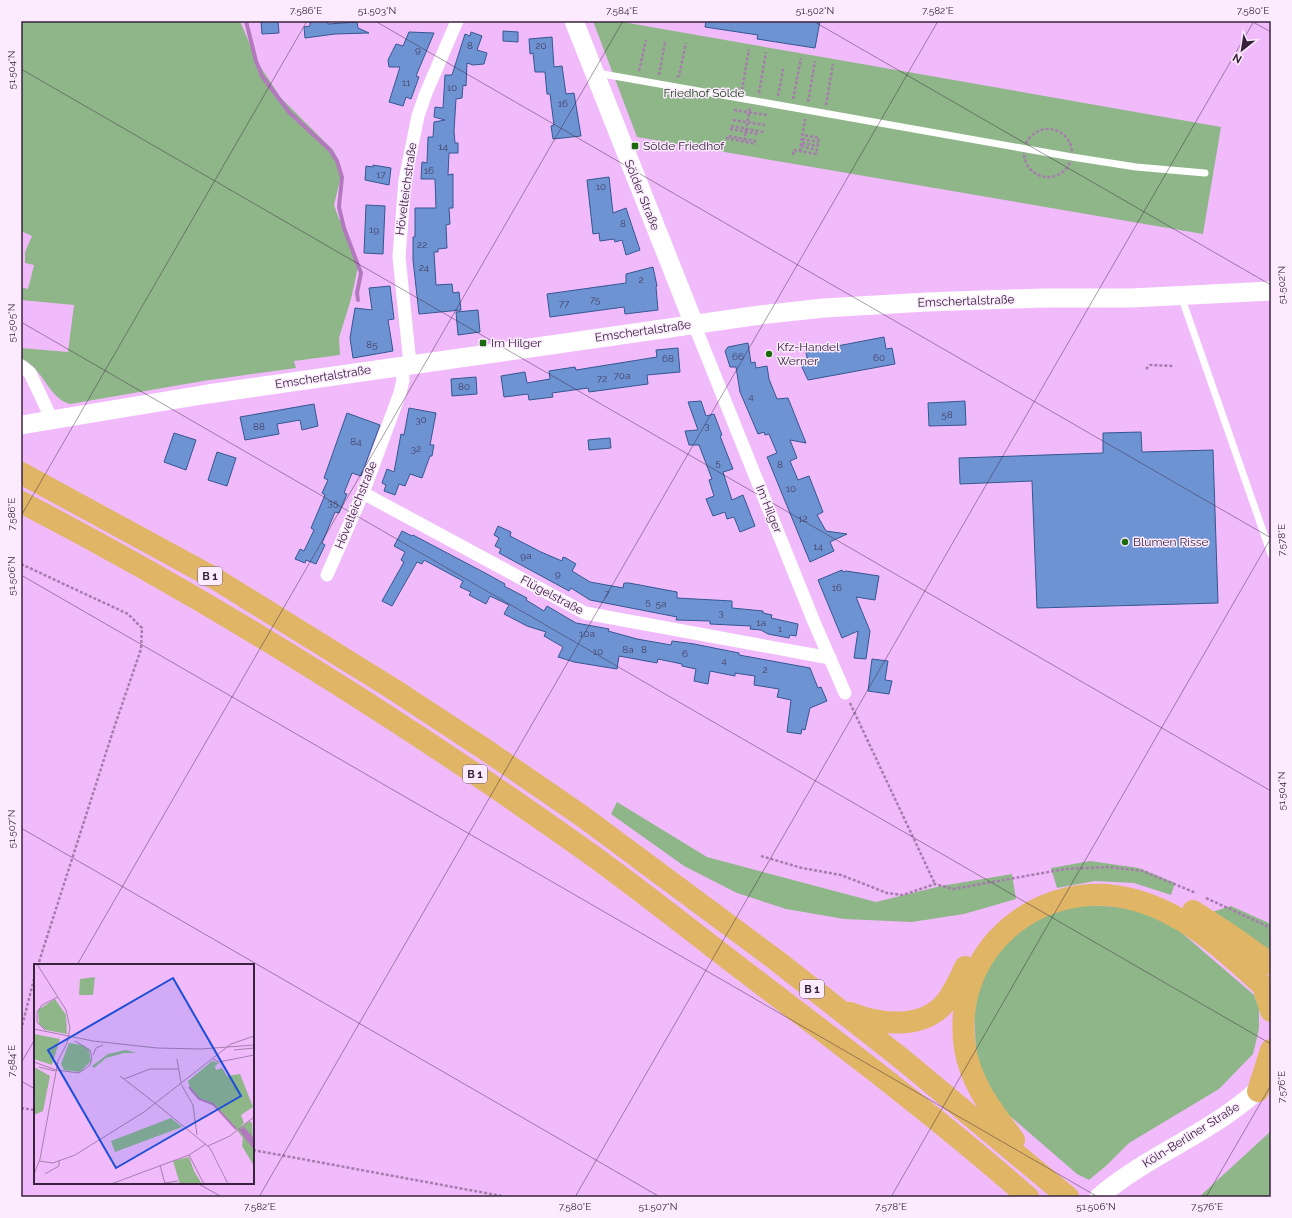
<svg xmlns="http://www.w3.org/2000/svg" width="1292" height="1218" font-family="Raleway,sans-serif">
	<rect width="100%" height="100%" fill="#f1bbfb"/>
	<path fill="#8fb689" d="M21,21H240L258,63L281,98L333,150L339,161L341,176L334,205L339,219L345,225L358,267L351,299L339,338L340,355L294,361L296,368L203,381L70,404C49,399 44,369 21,358V348L68,352L74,305L21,300V287L28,289L34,265L25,263V252L32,236L21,231Z
		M593,21H617L1221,127L1203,234L637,137Z
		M617,802L707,857L876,902L941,886L1012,874L1016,899L964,914L912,922L844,919L786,909L737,893L684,866L611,814Z
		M1090,861L1139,868L1175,883L1171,895L1134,883L1095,881L1057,888L1051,868Z
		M1064,904L1139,908L1175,927L1254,995L1259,1008V1029L1253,1054L1219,1089L1129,1143L1107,1165L1089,1180L1077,1174L1004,1111L977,1069L973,996L1004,939Z
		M1231,906L1271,924V954L1212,912Z
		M1271,1131V1197H1199Z"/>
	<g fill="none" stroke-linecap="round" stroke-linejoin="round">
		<path stroke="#b379be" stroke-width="4" d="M246,21L256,61L262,76L289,112L330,150L337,161L342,177L339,207L344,228L361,273L357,293L358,300"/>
	</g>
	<path fill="#6e93d3" stroke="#355692" d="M261,21H278L279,33L262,34Z
		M310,21H328V24L357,22L358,28L369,33L335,34L305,38L304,27L310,26Z
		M706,21H820L815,48L757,39L758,35L705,27Z
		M503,31L518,32V42L503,41Z
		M409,32L434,33L416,76L419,77L411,99L406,97L403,106L389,102L400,67H389L388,60L396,44L403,46Z
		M471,32L482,36L477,50L487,53L484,64L473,65L467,63L466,86L463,85L462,98L456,99L454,131L455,143H458V153H449L448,175L453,174V208H449L450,224L446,225L447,248L438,249V252H434L436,285L452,284L453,293L459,292L461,310L419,314L413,260V237H415V208H436L435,179H421L422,162L427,163L428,137H433L434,122L445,120L434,117L435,107L443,108L445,75H452L465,34L470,36Z
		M552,37L554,67L562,66L566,94L574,93L581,136L553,139L551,126L554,125L550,94H547L545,72H535L533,53L530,54L529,39Z
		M373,165L391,168L389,185L365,180L366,166L373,167Z
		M609,177L613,213L626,208L640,250L626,255L622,240L615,242L614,239L600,241L599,233L593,234L587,180Z
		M366,205L385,206L383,254L364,253Z
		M653,267L657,286L656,287L658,310L625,314L624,307L550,317L547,294L626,283V274Z
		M390,286L394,319L388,320L393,351L353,358L350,338L355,308L372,310L369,288Z
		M478,310L480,332L458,335L456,312Z
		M884,337L886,349L892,348L895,364L808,380L801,365L808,364L806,352Z
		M748,343L751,363L755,362L756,368L767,366L769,379L777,399L788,398L806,443L790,440L797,458L790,461L798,480L809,476L823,512L817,515L826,531L847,534L830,542L834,551L810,562L767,457L777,453L769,434L765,435L764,432L758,434L740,392L736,367H730L725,351L728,347Z
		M678,348L680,372L647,375L648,384L589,392L588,388L552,393L553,397L529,400L528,394L504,397L501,376L525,372L527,383L550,379L549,371L575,367L576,370L626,362L657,357L656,350Z
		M476,377L477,394L452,396L451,379Z
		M701,401L706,416L714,414L722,435L720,436L733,469L723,472L732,500L743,495L755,526L740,532L734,517L727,519L725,512L713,516L706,499L714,496L709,480L712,479L699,445H689L685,431L698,430L688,402Z
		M965,401L966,425L929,426L928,403Z
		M314,404L318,426L302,430L300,420L277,424L279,434L245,440L240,417Z
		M409,408L436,413L430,445H434L432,456H430L422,478L410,474L405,486L399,484L395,495L384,491L386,485L382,483L387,469L394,472L401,434L404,435Z
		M347,413L380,425L361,476L352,473L344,493L347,494L339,513L335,512L322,543L325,545L316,564L306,560L305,563L295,559L300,549L304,551L314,530L311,528L325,495L322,493L328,480L324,478Z
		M1141,432L1142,452L1213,450L1218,603L1037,608L1032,481L960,484L959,458L1103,453V433Z
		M174,433L196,440L186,470L164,462Z
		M610,438L611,448L589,450L588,440Z
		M217,452L236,458L227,486L208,480Z
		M498,526L511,532L510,536L541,552L562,561L563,557L566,558L576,564L572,571L590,582L623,588L624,583H629L677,592V598L732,601V608L763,611V613L772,615L771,618L798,624L796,636L790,635L789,638L768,634L761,630L750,629L751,626L710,624V621L676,620L677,617L590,600L571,588L569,591L499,553L501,549L495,546L499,538L494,535Z
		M402,531L412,536L413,535L487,574L505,584L504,586L527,598L526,600L544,611L547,606L576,623L609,629L608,631L637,639L671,645L672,641L694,644L739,653V655L810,668L818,688L821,687L827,701L810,708L805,730L802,729L801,734L787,732L791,700L777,697L779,689L754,685L755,676L735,673V676L710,671L708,684L694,681L696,669L682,666V664L658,659L657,663L619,656L617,669L574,662L558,657L563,647L544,636L546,632L527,626L504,614L509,605L490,596L486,604L469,595L471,592L460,587L463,581L424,560L422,564L417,562L392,606L382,601L404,562L401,560L405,552L394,546Z
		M842,570L843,572L846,571L879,576L875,600L856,597L870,631L866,659L854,658L858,631L842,638L818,580Z
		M872,659L888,661L885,680L892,681L889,694L868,691Z"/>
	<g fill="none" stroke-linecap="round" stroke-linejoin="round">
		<path stroke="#a57cac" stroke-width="2.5" stroke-dasharray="3 2" stroke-linecap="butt" d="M639,71L646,40
			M659,75L665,42
			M677,77L679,76L686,43
			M742,90L749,49
			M759,93L766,52
			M778,96L783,69
			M793,99L801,58
			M808,102L815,61
			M826,105L833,64
			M734,110L767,115
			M733,120L765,125
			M731,126L764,132
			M1024 153a24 24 0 1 1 48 0a24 24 0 1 1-48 0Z
			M730,129L758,134
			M729,136L756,141
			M726,138L756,144
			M802,139L818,142
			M744,141L750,108
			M802,143L817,146
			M801,146L817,150
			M800,151L805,119
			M793,155L794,150L816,154L819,138L803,135
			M1146,369L1150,365L1174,366
			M21,564L128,614L142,628L141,649L114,728L38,965
			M850,703L935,884
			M761,856L802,868L841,875L887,893L903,895L935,884L953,889L1065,869L1109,867L1143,871L1196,893
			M1206,898L1271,928
			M21,1030L35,975
			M21,1108L35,1110
			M253,1150L507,1197"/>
		<path stroke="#fff" stroke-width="7" d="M597,73L1072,157L1136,167L1205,173
			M1181,296L1271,554"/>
		<path stroke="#fff" stroke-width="13" d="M694,324L814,622L845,693
			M410,364L399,257L405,180L418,116L426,93L457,21
			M21,366L30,373L52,420
			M363,493L585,613L830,658
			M327,575L363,493L400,393L403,380L401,366"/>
		<path stroke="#fff" stroke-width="19" d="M574,21L694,324
			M21,425L208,394L760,315L824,308L927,302L1043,298H1131L1271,291
			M1099,1197C1151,1152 1221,1130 1269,1079"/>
		<path stroke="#e0b566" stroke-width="22" d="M21,473L214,578L393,689L486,750L582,816L776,960L902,1059L1068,1197
			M21,502C216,603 403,721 582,848C637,887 690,930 744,971C840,1044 937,1117 1028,1197
			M1193,911L1230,935L1271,964
			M1263,986L1271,1011
			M850,1013C880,1025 923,1030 946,1002C954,991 960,979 965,967
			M1258,1091L1271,1050
			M1014,1140C993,1111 971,1085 965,1048C950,950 1041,874 1135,900C1190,915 1230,956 1271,993"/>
	</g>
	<path fill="none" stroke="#38233c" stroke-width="1" stroke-opacity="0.45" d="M375,21L1271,538M813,21L1271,285M1251,21L1271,32M21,69L1271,791M21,322L1271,1044M21,516L307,21M21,575L1098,1197M21,828L660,1197M77,965L623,21M21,1063L35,1039M21,1081L35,1089M197,1183L222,1197M259,1197L938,21M575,1197L1254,21M891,1197L1271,538M1206,1197L1271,1085"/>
	<g fill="#1b6a0b" stroke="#fcebff" stroke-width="1.5">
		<rect x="631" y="142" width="8" height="8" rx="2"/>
		<rect x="479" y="339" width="8" height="8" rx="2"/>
		<circle cx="769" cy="354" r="4"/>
		<circle cx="1125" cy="542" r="4"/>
	</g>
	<g text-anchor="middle" stroke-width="3" stroke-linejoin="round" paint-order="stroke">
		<g font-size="10" fill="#463f62">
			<text x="470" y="49">8</text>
			<text x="541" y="49">20</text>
			<text x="418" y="53">9</text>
			<text x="406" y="86">11</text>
			<text x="452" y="91">10</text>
			<text x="563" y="107">16</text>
			<text x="443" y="150">14</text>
			<text x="429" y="174">16</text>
			<text x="381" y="178">17</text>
			<text x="601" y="190">10</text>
			<text x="623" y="227">8</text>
			<text x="374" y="233">19</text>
			<text x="422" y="248">22</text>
			<text x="424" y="271">24</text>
			<text x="641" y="283">2</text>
			<text x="595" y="303">75</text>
			<text x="564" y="307">77</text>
			<text x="372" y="348">85</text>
			<text x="738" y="360">66</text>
			<text x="879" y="361">60</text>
			<text x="668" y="362">68</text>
			<text x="622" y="379">70a</text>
			<text x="602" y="382">72</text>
			<text x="464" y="390">80</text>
			<text x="751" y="400">4</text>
			<text x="947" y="418">58</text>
			<text x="421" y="423">30</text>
			<text x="707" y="429">3</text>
			<text x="259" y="430">88</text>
			<text x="356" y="445">84</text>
			<text x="416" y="452">32</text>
			<text x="718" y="466">5</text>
			<text x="780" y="468">8</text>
			<text x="791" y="492">10</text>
			<text x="333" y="506">35</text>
			<text x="803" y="522">12</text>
			<text x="818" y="550">14</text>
			<text x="526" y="559">9a</text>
			<text x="558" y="577">9</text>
			<text x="837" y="591">16</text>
			<text x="607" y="597">7</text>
			<text x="648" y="605">5</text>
			<text x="661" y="607">5a</text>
			<text x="721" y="616">3</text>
			<text x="761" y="626">1a</text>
			<text x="780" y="632">1</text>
			<text x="587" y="637">10a</text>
			<text x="628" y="653">8a</text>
			<text x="644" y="653">8</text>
			<text x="598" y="655">10</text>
			<text x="685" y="657">6</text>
			<text x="724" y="664">4</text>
			<text x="765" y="673">2</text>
		</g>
		<g fill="#fcebff" stroke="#735f76" stroke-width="1">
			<rect x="198" y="567" width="24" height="18" rx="3"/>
			<rect x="463" y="765" width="24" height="18" rx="3"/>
			<rect x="800" y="980" width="24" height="18" rx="3"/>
		</g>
		<g font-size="11" font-weight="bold" fill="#38233c">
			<text x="210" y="580">B 1</text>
			<text x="475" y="778">B 1</text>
			<text x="812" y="993">B 1</text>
		</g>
		<g font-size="12" fill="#1c4616" stroke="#fcebff">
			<text x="704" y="97">Friedhof Sölde</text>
		</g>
		<g font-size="12" fill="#38233c" stroke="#fcebff" text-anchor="start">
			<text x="643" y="150">Sölde Friedhof</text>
			<text x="491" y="347">Im Hilger</text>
			<text x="777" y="351">Kfz-Handel<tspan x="777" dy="14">Werner</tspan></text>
			<text x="1133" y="546">Blumen Risse</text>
		</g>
		<g font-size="12" fill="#38233c" stroke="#fcebff">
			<text transform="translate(406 189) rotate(-82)" y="4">Hövelteichstraße</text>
			<text transform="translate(642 195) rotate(68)" y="4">Sölder Straße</text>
			<text transform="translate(966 301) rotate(-2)" y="4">Emschertalstraße</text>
			<text transform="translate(643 331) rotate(-8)" y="4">Emschertalstraße</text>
			<text transform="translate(323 377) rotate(-9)" y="4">Emschertalstraße</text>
			<text transform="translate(356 505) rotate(-68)" y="4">Hövelteichstraße</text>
			<text transform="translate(769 509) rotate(68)" y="4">Im Hilger</text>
			<text transform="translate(552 595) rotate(28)" y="4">Flügelstraße</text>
			<text transform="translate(1191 1135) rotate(-32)" y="4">Köln-Berliner Straße</text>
		</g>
	</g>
	<g transform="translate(34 964)">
		<rect width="220" height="220" fill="#f1bbfb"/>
		<path d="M61,13L59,31H45L46,15ZM21,35L32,51L33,70L12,66L5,60L4,46ZM0,70L26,75L18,101L0,95ZM35,79L49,81L55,86L57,97L46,108L30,106L27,100ZM92,86L102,89H90L72,94L60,104L58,102L74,90ZM178,97L185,99L181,102L182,106L188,104L193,112L206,110L219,143L207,151L210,159L205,164L215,157L218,159L220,202L208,182L209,174L198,160L182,143L165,135L157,126L154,117ZM0,103L16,112L9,147L0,151ZM137,154L148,163L81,188L77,177ZM155,193L160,207L168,220H146L139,197Z" fill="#8fb689"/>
		<path d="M210,163L220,174V186L205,166Z" fill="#b379be"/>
		<path fill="none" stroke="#b379be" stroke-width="2" d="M155,123L165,135L179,140L202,165"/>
		<path fill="none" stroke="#a77eaf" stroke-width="1" d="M0,65L59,77L123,84L167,85L220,81M11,66L3,58V48L8,41L24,33M200,86L220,84M59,91L62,84L69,81M143,95L147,119M179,95L185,98L220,91M0,98L22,106M5,103L21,107M22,106L45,109L56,101L58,94L56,86L41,77M86,112L121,139M90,115L116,105H144M147,120L159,141L163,171M121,139L176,184L194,220M162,158L180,148M174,182L196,172L220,153M155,191L170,220M5,197L19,199L41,191L110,148L197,80L220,72M126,201L131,220M0,210L6,195L24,97L33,79L36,64L32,46L3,0M11,210L25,202V197M131,219L144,217M77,220L155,191L172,180"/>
		<path fill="#1d4ed8" fill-opacity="0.15" stroke="#1d4ed8" stroke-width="2" d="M139,14L207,132L82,204L14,86Z"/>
		<rect width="220" height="220" fill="none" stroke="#38233c" stroke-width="2"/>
	</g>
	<rect width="1292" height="1218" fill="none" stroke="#fcebff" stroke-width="44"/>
	<g transform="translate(1242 50) rotate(210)" stroke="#fcebff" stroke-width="3" paint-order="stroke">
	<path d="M0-3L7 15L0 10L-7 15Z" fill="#38233c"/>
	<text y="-6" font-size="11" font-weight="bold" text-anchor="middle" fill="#38233c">N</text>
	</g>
	<rect x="22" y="22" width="1248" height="1174" fill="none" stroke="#38233c" stroke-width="1.5"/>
	<g font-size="10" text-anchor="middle" fill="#38233c">
		<text x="306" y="14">7.586°E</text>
		<text x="377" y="14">51.503°N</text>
		<text x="622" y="14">7.584°E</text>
		<text x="815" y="14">51.502°N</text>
		<text x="938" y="14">7.582°E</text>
		<text x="1253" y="14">7.580°E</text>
		<text transform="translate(11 70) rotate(-90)" y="4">51.504°N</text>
		<text transform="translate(1281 285) rotate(-90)" y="4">51.502°N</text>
		<text transform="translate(11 323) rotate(-90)" y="4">51.505°N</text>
		<text transform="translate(11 514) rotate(-90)" y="4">7.586°E</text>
		<text transform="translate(1281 540) rotate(-90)" y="4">7.578°E</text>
		<text transform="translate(11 576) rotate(-90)" y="4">51.506°N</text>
		<text transform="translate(1281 791) rotate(-90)" y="4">51.504°N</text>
		<text transform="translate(11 829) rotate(-90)" y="4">51.507°N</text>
		<text transform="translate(11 1061) rotate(-90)" y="4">7.584°E</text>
		<text transform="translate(1281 1087) rotate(-90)" y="4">7.576°E</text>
		<text x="260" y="1210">7.582°E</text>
		<text x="575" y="1210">7.580°E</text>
		<text x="658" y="1210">51.507°N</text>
		<text x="891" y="1210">7.578°E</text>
		<text x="1096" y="1210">51.506°N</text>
		<text x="1207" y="1210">7.576°E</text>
	</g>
</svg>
